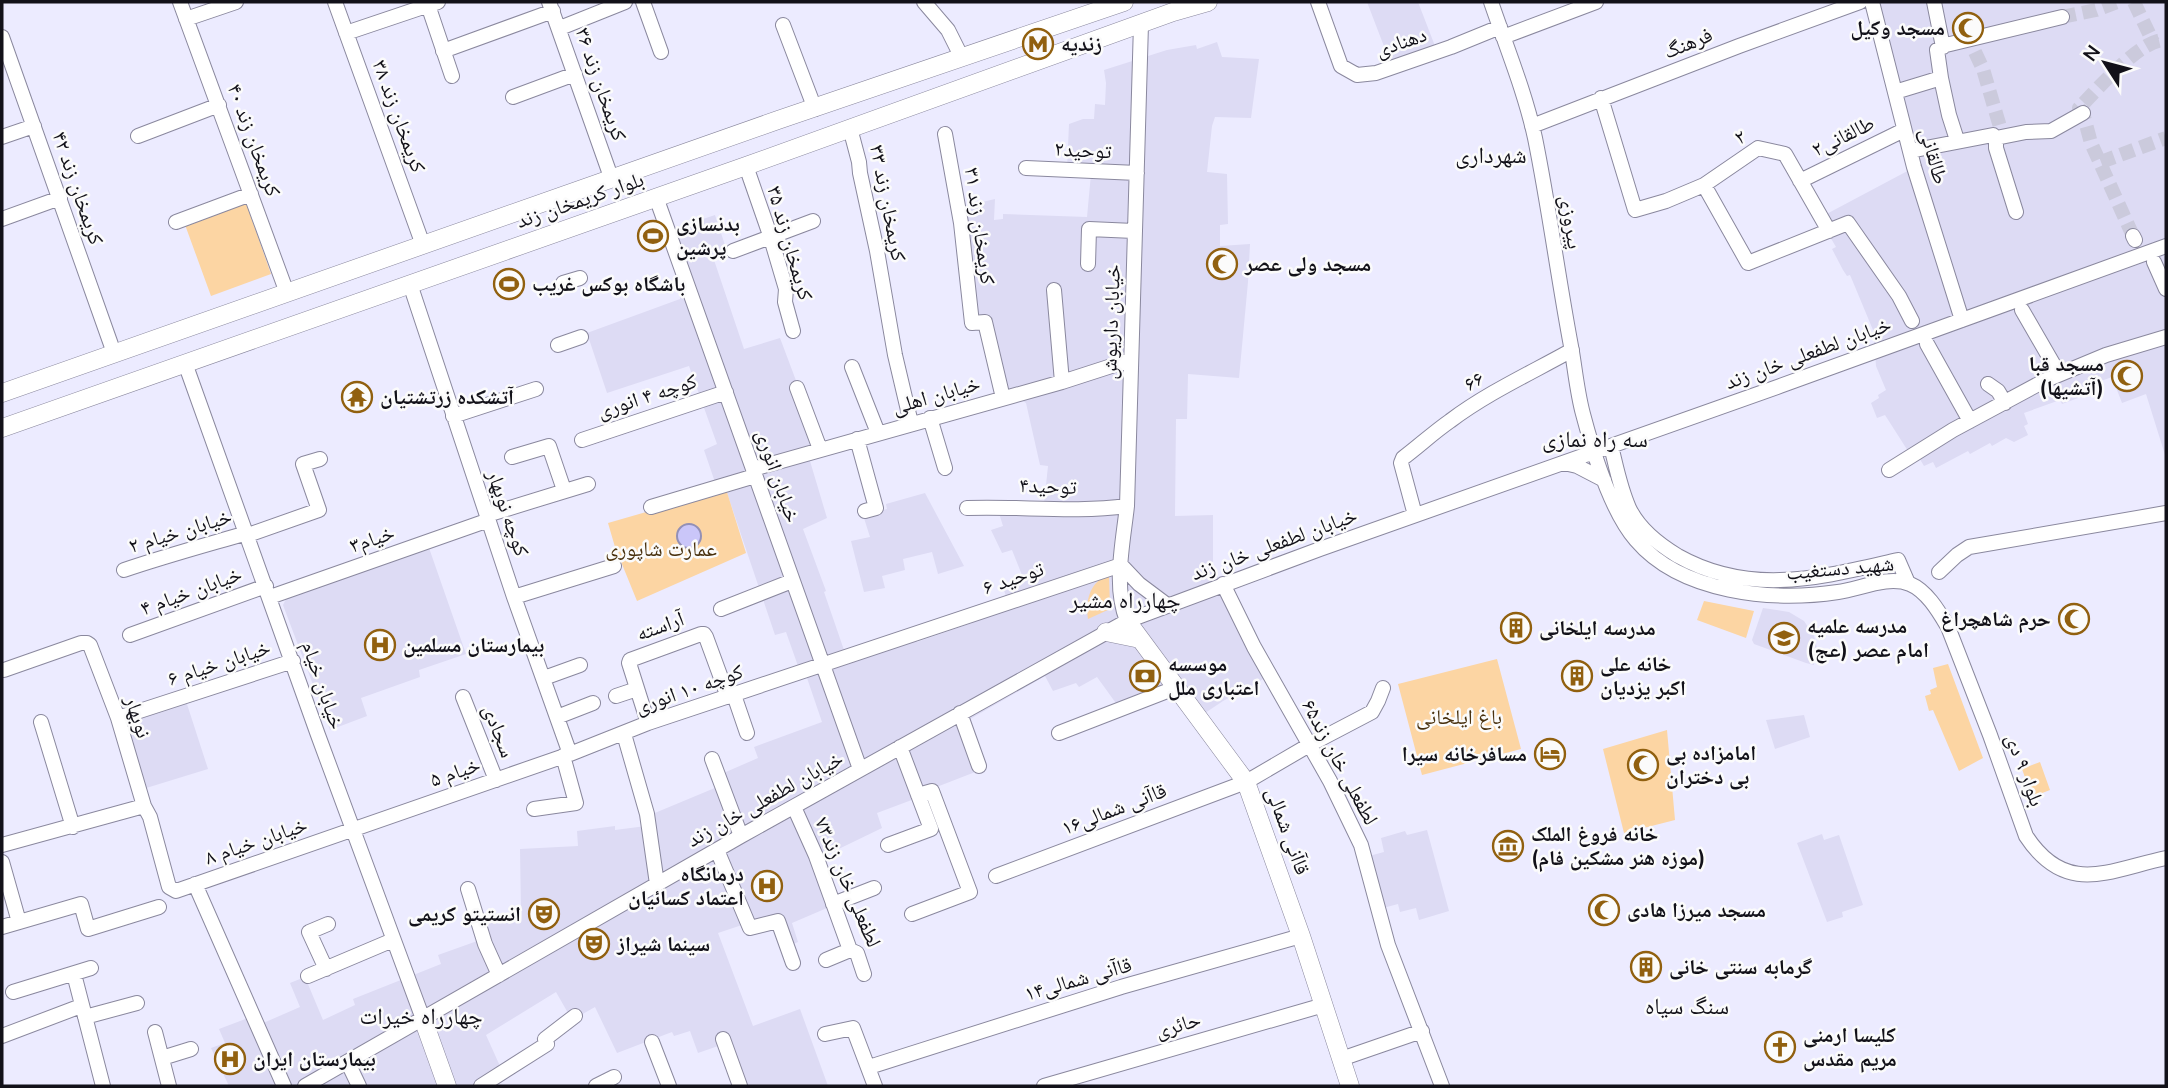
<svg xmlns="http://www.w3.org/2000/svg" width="2168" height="1088" font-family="'Nunito Sans','Noto Naskh Arabic',sans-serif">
	<rect width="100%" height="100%" fill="#ecebff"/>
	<path fill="#dddbf4" d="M1367,2H1418L1435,46L1390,62Z
		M1865,2H2166V458L2146,394L2122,403L2112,377L2076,390L2078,398L2062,404L2060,400L2024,413L2028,424L2024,426L2028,435L2014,442L2006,438L1992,446L1990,443L1970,454L1968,451L1936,468L1933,462L1924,466L1918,456L1908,451L1885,415L1877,418L1871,403L1879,398L1878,395L1886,390L1876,366L1873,330L1853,282L1850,275L1847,276L1843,270L1832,249L1836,247L1819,218L1915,167Z
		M1217,42L1222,57L1259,59L1251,118L1215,117L1212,126L1207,172L1227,174L1228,224L1220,225V246L1250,244L1248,282L1239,378L1188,374L1187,419H1176L1175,516L1213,515V567L1267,677L1223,701L1202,715L1181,687L1118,706L1097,677L1079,687L1076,683L1053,691L1045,676L965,722L983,769L934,788L917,798L877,813L882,828L818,859L834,905L792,923L798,942L788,946L778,920L745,924L718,933L753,1026L800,1009L828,1086H744L721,1045L698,1053L690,1031L674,1036L672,1032L617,1053L595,1007L572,1020L556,992L486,1035L504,1075L484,1086H229L211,1048L225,1043L219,1029L248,1018L261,1024L300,1007L290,983L305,977L323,1020L355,1005L353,999L441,964L438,955L480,940L481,924L521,911L520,849L578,846L577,831L615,826V830L646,826L650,815L722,785L719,775L758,758L754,747L822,722L807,678L798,666L786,632L775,635L726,490L718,491L704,450L717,444L689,366L607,393L587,333L680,299L679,227L715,215L728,254L714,260L744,349L780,338L821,447L807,451L827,518L803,529L826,591L824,592L845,653L914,636L917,642L972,623L1006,597L1003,586L1024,580L1012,550L1002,553L991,530L1003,526L998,510L1044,504L1048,466L1040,465L1026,403L1003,389L987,324L972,326L961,207L995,199L994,220L1003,219V214L1087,217L1091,174L1067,169L1069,124L1083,119H1094L1095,104L1105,105L1106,83L1104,70L1167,50L1196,45L1197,49Z
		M925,493L964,566L938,574L932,552L903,559L905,570L882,576L885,588L864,592L851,541L870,537L863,515L887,509L886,504Z
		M428,545L466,654L419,670L420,677L361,698L367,716L330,730L283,605L288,595Z
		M1763,608L1789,612L1804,621L1814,636L1820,660L1814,662V665L1806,663L1754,644L1752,640Z
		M186,701L208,769L143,789L126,720Z
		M1804,715L1810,737L1775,749L1766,720Z
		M1427,830L1449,911L1419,920L1416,908L1400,912L1398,904L1383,908L1369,856L1384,852L1381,838L1405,831L1407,835Z
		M1822,834L1824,840L1839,835L1863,905L1842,912L1843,917L1827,922L1797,843Z"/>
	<path fill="#fcd5a3" d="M245,200L271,274L211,296L184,222Z
		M726,489L746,553L637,601L615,547L608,523Z
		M1109,575L1110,609L1088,619C1085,601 1090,581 1109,575Z
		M1704,601L1754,611L1746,638L1697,620Z
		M1497,659L1521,749L1422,775L1398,684Z
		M1948,664L1983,758L1959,771L1933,710L1929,711L1925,696L1931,694L1930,690L1937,687L1933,668Z
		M1667,730L1675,820L1624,833L1603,749Z
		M2040,762L2050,790L2032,797L2022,769Z"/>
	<path fill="#cac6f9" stroke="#9390b6" stroke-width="2" d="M677 536a12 12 0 1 1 24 0a12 12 0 1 1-24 0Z"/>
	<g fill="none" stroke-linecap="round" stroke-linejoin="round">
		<path stroke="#cbcadc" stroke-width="14" stroke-dasharray="14 7" stroke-linecap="butt" d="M2134,2L2153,42
			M2062,17L2096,10L2117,2
			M1975,52L1983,69L2003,137
			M2101,162L2166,138
			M2133,236L2091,143L2083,113L2079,108C2097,90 2141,38 2166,40"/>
		<g stroke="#8a889e" stroke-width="16">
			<path id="minor" d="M180,2L287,293
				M335,2L423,245
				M549,2L612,180
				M643,2L661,52
				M924,2L948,30L962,58
				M1318,2L1341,66L1357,75L1376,73L1451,47L1500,27
				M1491,2C1506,46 1525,92 1535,138C1549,207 1558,277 1571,346C1575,368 1577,392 1583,414C1593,452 1610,510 1636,540C1681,593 1772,602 1838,592C1860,589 1888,575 1910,584C1927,591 1939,612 1948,627L1990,735L2026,836C2066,897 2109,870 2166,858
				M1872,2L1914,167L1962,320
				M1934,2L1943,47
				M428,5L452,76
				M186,19L236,2
				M783,25L815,109
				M560,28L625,2
				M346,33L438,2
				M2,37L114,353
				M1503,37L1596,2
				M443,51L553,11
				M1941,78L1949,115L1957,140
				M1895,92L1941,78L1937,50L1946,45L2062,17
				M513,97L575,74
				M1601,98L1635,210L1666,201L1704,185L1758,148L1785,154L1829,231
				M1532,126L1739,46L1860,2
				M850,128L859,162L860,173L877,251L895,355L911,423
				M945,134L961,223L972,323L985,322L1003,398
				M138,136L219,105
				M2,137L34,126
				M1910,151L1993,135L1996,138
				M746,166L770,235L786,289L785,302L793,331
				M1026,168L1137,173
				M1800,181L1904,130
				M1704,185L1748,263L1848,223L1899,296L1912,321
				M656,197L860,769
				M2016,212L1996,148V138L2026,132L2051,131L2083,113
				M2,219L60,198
				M176,222L251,194
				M2133,236L2135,240
				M733,251L813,221
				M2154,262L2166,289
				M1088,264L1089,229L1134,231
				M563,283L580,278
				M410,284L514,597L570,754
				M1054,290L1062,382
				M2022,310L2059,374
				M1927,344L1970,421
				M558,345L581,337
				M185,363L318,735L423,1019
				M852,367L878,433
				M1988,384L1998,391L2005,403
				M797,388L820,449
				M453,416L536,389
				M930,418L945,468
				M857,439L876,508L865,511
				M582,440L726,392
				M1611,446C1616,466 1620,488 1629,508C1639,529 1658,544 1678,556C1751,597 1822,577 1898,560L1908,583
				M512,457L549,446L564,490
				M1564,463L1577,466L1604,480
				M753,469L1062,382L1130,360
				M1889,470L1953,430L2046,380L2106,355L2166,337
				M651,507L755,476
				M967,508C1020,506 1074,513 1127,506
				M487,515L588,484
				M1415,515L1401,463L1403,458C1419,446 1434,432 1450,421C1487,393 1531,373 1572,350
				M248,535L319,510L303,464L320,459
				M124,570C165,556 206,545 247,533
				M1939,572L1957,555L1969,547L2166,513
				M1223,584L1254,647L1330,781L1361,845L1388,945L1442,1086
				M270,597L489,520
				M514,597L614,566
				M721,609L792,581
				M1127,621C1113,586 1123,543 1127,506L1141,24
				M130,635L266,586
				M4,670L81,643H87L90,645L118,718L144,806L150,817L169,887L176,891L570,754L648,723L1121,565L1139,584L1167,605
				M544,678L580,665
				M734,695L747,733
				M616,696L637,689
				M463,697L496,780
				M960,713L979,766
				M557,717L593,703
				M118,718L293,661
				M41,722L73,827
				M648,723L629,663L630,660L701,634H704L706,637L728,697
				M1059,733L1175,688
				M624,734L647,814L657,884
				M712,759L741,836
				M794,807L816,856L850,950L857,953L864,974
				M534,809L576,803L563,756
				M2,845L144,806
				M888,845L931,829L900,747
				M717,850L750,928L778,921L793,963
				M2,862L19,922
				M996,876L1246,782L1311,744L1372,712L1378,701L1383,688
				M195,884L284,1086
				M468,889L485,944L499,975
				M833,904L874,888
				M912,914L970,892L932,791L918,795
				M2,927L81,904L88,929L159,907
				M826,960L850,950
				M326,969L309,932L328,924
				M74,974L103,1086
				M308,976L393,940
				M13,992L91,968
				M85,1017L137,1003
				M155,1032L169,1086
				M825,1034L853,1028L875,1086
				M2,1036L81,1006
				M723,1039L740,1086
				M652,1042L669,1086
				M162,1058L191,1049
				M1341,1059L1422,1031
				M348,1063L359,1086
				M869,1067L1121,987L1301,936
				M305,1086L741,836L1127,621L1320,549L1780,386L2166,246
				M481,1086L547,1044L545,1039L575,1016
				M596,1086L614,1077
				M1044,1086L1324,1005"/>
		</g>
		<g stroke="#8a889e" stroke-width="19">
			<path id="major" d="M2,393L778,120L1124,2
				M2,428L746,166L1173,12L1208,2
				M1127,621L1246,782L1301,936L1350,1086
				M1106,632L1140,639
				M423,1019L447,1086"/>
		</g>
		<use href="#minor" stroke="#fff" stroke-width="14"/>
		<use href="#major" stroke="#fff" stroke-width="18"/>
	</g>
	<defs>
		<g id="mosque-ring" transform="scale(1.575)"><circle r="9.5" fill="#fbfbfb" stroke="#91600f" stroke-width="1.5"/><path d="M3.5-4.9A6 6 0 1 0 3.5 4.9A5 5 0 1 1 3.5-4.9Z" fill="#91600f"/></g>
		<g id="metro-ring" transform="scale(1.575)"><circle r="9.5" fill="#fbfbfb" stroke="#91600f" stroke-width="1.5"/><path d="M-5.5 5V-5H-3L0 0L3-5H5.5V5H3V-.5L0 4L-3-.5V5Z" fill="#91600f"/></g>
		<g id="stadium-ring" transform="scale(1.575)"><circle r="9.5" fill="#fbfbfb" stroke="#91600f" stroke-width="1.5"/><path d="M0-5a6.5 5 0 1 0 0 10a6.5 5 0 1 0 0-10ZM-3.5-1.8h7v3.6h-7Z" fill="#91600f"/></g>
		<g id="temple-ring" transform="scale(1.575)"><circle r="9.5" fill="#fbfbfb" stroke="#91600f" stroke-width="1.5"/><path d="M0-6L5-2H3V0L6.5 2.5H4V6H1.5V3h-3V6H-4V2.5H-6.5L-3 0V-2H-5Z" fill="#91600f"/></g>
		<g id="building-ring" transform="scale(1.575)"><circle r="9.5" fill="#fbfbfb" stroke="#91600f" stroke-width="1.5"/><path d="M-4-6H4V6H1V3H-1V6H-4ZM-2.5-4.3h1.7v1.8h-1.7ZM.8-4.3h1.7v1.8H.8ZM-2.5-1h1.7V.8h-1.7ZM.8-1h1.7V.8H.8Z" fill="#91600f"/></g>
		<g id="university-ring" transform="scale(1.575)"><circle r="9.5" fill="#fbfbfb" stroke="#91600f" stroke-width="1.5"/><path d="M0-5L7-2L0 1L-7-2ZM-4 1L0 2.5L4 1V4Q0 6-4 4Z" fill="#91600f"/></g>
		<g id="hospital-ring" transform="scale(1.575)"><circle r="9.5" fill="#fbfbfb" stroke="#91600f" stroke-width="1.5"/><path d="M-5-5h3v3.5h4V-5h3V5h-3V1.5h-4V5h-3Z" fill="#91600f"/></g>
		<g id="bank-ring" transform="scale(1.575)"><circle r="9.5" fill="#fbfbfb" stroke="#91600f" stroke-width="1.5"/><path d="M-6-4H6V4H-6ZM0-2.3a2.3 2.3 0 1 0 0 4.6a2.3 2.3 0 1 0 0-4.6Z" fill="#91600f"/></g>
		<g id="hotel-ring" transform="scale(1.575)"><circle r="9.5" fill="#fbfbfb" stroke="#91600f" stroke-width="1.5"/><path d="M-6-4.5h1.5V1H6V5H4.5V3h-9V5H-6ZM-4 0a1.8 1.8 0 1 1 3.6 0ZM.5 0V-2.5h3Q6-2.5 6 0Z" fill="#91600f"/></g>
		<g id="museum-ring" transform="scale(1.575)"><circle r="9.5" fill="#fbfbfb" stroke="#91600f" stroke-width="1.5"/><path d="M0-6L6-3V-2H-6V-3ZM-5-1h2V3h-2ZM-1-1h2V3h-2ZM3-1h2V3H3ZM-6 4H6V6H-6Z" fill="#91600f"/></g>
		<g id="theatre-ring" transform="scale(1.575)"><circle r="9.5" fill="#fbfbfb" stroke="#91600f" stroke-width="1.5"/><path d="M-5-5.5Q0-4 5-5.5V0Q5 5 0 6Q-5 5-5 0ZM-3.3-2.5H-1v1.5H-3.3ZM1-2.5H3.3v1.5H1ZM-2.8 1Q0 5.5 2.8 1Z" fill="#91600f"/></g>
		<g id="church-ring" transform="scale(1.575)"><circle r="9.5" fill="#fbfbfb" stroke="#91600f" stroke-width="1.5"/><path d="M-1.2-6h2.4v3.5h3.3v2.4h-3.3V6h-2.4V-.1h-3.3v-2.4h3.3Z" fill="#91600f"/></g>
	</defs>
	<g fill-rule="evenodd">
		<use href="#mosque-ring" x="1968" y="28"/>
		<use href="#metro-ring" x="1038" y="44"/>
		<use href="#stadium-ring" x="653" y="236"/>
		<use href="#mosque-ring" x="1222" y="264"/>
		<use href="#stadium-ring" x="509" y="284"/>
		<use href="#mosque-ring" x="2127" y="376"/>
		<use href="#temple-ring" x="357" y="397"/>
		<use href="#mosque-ring" x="2074" y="619"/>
		<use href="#building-ring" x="1516" y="628"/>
		<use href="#university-ring" x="1784" y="638"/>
		<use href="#hospital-ring" x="380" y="645"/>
		<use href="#bank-ring" x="1145" y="676"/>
		<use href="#building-ring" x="1577" y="676"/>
		<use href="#hotel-ring" x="1550" y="754"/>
		<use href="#mosque-ring" x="1643" y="765"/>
		<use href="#museum-ring" x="1508" y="846"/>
		<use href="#hospital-ring" x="767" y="886"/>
		<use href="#mosque-ring" x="1604" y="910"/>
		<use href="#theatre-ring" x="544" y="914"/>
		<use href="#theatre-ring" x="594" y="944"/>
		<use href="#building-ring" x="1646" y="967"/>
		<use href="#church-ring" x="1780" y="1047"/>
		<use href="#hospital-ring" x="230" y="1059"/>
	</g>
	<g text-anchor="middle" stroke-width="5" stroke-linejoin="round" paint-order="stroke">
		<g font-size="21" font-weight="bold" fill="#121119" stroke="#fbfbfb" text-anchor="start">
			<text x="1945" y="35" text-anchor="end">مسجد وکیل</text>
			<text x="1061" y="51">زندیه</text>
			<text x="676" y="231">بدنسازی<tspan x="676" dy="24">پرشین</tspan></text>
			<text x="1245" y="271">مسجد ولی عصر</text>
			<text x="532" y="291">باشگاه بوکس غریب</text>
			<text x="2104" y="371" text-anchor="end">مسجد قبا<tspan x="2104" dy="24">(آتشیها)</tspan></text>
			<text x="380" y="404">آتشکده زرتشتیان</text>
			<text x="2051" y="626" text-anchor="end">حرم شاهچراغ</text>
			<text x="1807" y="633">مدرسه علمیه<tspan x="1807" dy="24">امام عصر (عج)</tspan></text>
			<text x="1539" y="635">مدرسه ایلخانی</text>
			<text x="403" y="652">بیمارستان مسلمین</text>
			<text x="1168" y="671">موسسه<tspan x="1168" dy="24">اعتباری ملل</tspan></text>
			<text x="1600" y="671">خانه علی<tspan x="1600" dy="24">اکبر یزدیان</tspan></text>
			<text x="1666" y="760">امامزاده بی<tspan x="1666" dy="24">بی دختران</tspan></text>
			<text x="1527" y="761" text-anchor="end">مسافرخانه سیرا</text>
			<text x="1531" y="841">خانه فروغ الملک<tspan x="1531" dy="24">(موزه هنر مشکین فام)</tspan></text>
			<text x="744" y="881" text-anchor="end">درمانگاه<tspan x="744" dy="24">اعتماد کسائیان</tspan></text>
			<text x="1627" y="917">مسجد میرزا هادی</text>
			<text x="521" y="921" text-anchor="end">انستیتو کریمی</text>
			<text x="617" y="951">سینما شیراز</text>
			<text x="1669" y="974">گرمابه سنتی خانی</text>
			<text x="1803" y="1042">کلیسا ارمنی<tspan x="1803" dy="24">مریم مقدس</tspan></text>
			<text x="253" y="1066">بیمارستان ایران</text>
		</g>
		<g font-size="21" fill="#121119" stroke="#fbfbfb">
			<text transform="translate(1401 42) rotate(-19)" y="7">دهنادی</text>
			<text transform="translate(1688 43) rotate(-22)" y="7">فرهنگ</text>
			<text transform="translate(601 84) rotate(71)" y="7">کریمخان زند ۳۶</text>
			<text transform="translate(399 116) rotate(70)" y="7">کریمخان زند ۳۸</text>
			<text transform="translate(1843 136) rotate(-26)" y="7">طالقانی۲</text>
			<text transform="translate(1740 137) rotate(-26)" y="7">۲</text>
			<text transform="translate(254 140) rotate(70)" y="7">کریمخان زند ۴۰</text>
			<text transform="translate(1083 150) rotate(3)" y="7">توحید۲</text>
			<text transform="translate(1934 156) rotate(75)" y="7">طالقانی</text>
			<text transform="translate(78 188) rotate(71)" y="7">کریمخان زند ۴۲</text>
			<text transform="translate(580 200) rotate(-19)" y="7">بلوار کریمخان زند</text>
			<text transform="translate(888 203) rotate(79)" y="7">کریمخان زند ۳۳</text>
			<text transform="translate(1571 222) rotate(81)" y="7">پیروزی</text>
			<text transform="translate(980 226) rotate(82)" y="7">کریمخان زند ۳۱</text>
			<text transform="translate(790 243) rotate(74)" y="7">کریمخان زند ۳۵</text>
			<text transform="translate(1111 322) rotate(-88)" y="7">خیابان داریوش</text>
			<text transform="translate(1808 353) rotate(-20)" y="7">خیابان لطفعلی خان زند</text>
			<text transform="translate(1474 381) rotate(-30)" y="7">۶۶</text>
			<text transform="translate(936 395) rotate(-16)" y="7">خیابان اهلی</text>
			<text transform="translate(647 396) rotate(-18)" y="7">کوچه ۴ انوری</text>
			<text transform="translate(778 476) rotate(71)" y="7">خیابان انوری</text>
			<text transform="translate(1048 486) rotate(2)" y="7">توحید۴</text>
			<text transform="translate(508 513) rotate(71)" y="7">کوچه نوبهار</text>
			<text transform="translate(180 531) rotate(-17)" y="7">خیابان خیام ۲</text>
			<text transform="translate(372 539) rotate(-19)" y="7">خیام۳</text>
			<text transform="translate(1274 544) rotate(-20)" y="7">خیابان لطفعلی خان زند</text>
			<text transform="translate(1840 568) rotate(-5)" y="7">شهید دستغیب</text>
			<text transform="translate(1013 578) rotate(-19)" y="7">۶ توحید</text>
			<text transform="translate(191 591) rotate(-20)" y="7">خیابان خیام ۴</text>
			<text transform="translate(660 626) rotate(-20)" y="7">آراسته</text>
			<text transform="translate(219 663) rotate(-18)" y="7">خیابان خیام ۶</text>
			<text transform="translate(323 685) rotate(71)" y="7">خیابان خیام</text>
			<text transform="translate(689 689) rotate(-19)" y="7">کوچه ۱۰ انوری</text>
			<text transform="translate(138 717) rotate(72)" y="7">نوبهار</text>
			<text transform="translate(499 731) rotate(69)" y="7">سجادی</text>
			<text transform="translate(1340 762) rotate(62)" y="7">لطفعلی خان زند۶۵</text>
			<text transform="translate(2025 770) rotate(70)" y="7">بلوار ۹ دی</text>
			<text transform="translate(455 772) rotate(-19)" y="7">۵ خیام</text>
			<text transform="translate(765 799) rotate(-29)" y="7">خیابان لطفعلی خان زند</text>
			<text transform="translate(1114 809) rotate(-21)" y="7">قاآنی شمالی۱۶</text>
			<text transform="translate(1288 831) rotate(70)" y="7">قاآنی شمالی</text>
			<text transform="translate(256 841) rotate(-19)" y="7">خیابان خیام ۸</text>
			<text transform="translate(848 882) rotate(67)" y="7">لطفعلی خان زند۷۳</text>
			<text transform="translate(1078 979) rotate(-16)" y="7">قاآنی شمالی۱۴</text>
			<text transform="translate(1178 1025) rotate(-16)" y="7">حائری</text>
		</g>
		<g font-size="21" fill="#49310e" stroke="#fbfbfb">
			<text x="661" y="556">عمارت شاپوری</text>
			<text x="1459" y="724">باغ ایلخانی</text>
		</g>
		<g font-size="23" fill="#121119" stroke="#fbfbfb">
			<text x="1491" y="163">شهرداری</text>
			<text x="1595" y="447">سه راه نمازی</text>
			<text x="1125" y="608">چهارراه مشیر</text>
			<text x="1687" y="1014">سنگ سیاه</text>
			<text x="421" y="1024">چهارراه خیرات</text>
		</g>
	</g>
	<rect width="2168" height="1088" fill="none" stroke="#121119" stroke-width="7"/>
	<g transform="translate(2105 63) rotate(306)" stroke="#fbfbfb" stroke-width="5" paint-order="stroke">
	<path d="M0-5L12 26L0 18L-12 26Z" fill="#121119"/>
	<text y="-10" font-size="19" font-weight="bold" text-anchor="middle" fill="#121119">N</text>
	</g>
</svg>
